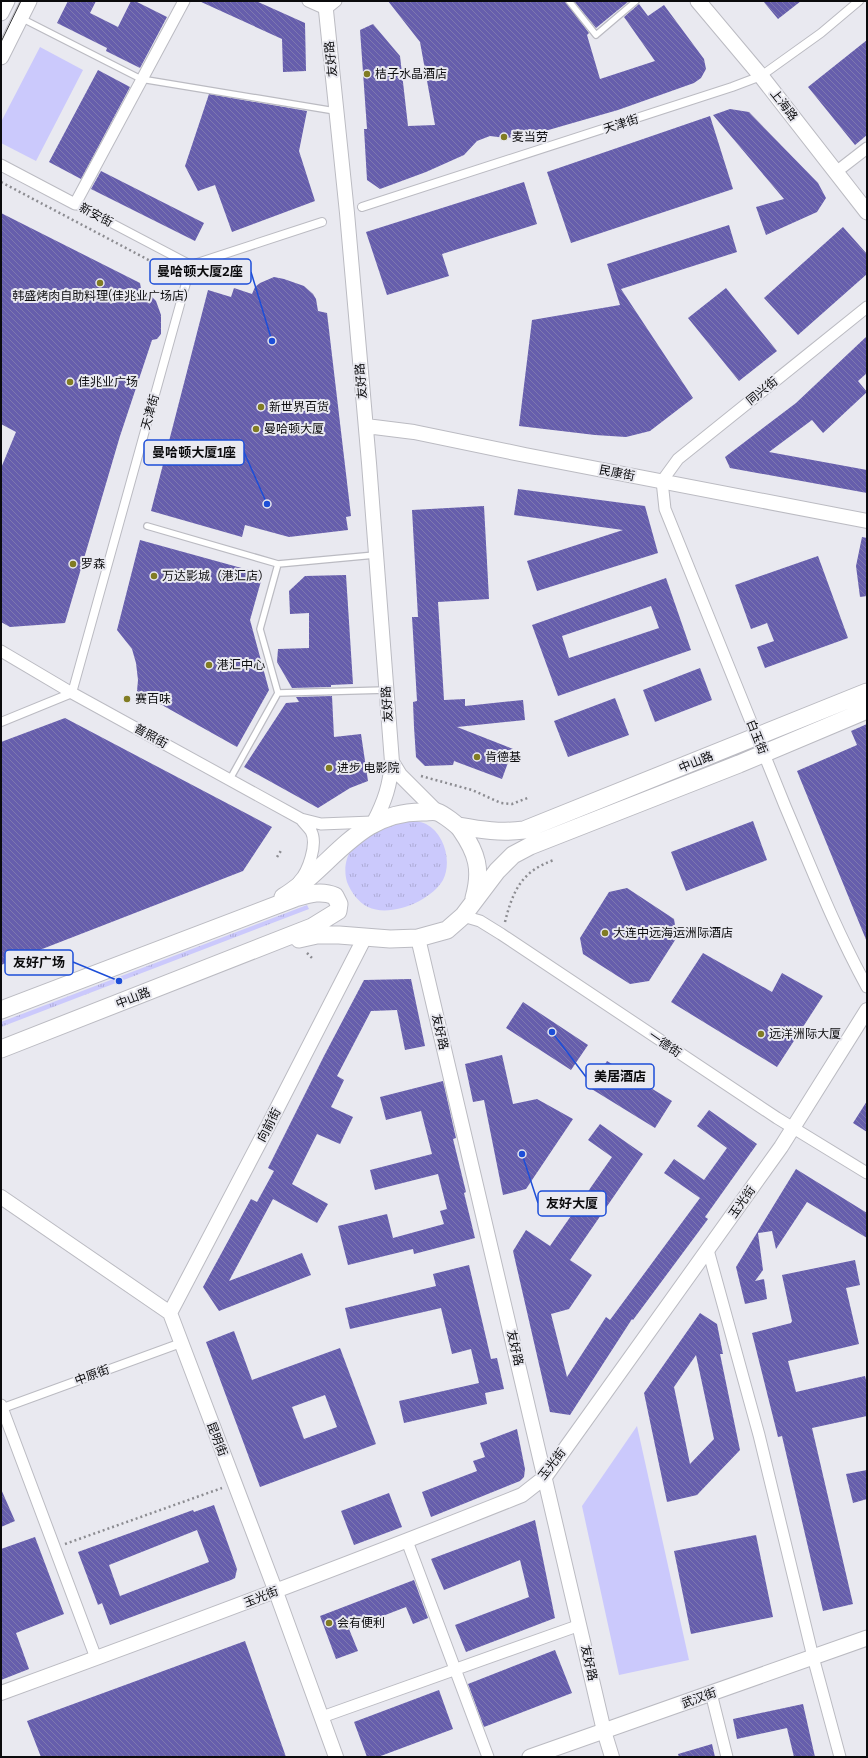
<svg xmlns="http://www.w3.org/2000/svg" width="868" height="1758" font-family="Bitter,'Noto Sans SC',serif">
	<defs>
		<pattern id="grass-tufts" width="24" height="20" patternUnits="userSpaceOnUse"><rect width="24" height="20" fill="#cbc9fc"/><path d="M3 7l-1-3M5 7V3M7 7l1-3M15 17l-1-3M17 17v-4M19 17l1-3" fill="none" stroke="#adabd7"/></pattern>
		<pattern id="building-back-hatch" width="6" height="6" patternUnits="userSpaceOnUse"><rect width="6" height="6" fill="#665eac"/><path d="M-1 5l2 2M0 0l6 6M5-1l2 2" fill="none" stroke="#7e78af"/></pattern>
	</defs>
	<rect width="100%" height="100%" fill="#e9e9f0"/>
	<path fill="url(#grass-tufts)" d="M406,820C412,821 420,821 426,824C445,834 452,862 443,880C431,901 390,918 368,907C358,902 351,892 347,882C341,861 352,841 371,832C381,826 394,824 406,820Z
		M307,905L309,909L1,1027V1022Z"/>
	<path fill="#cbc9fc" d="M40,47L83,70L36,161L1,143V122Z
		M637,1426L689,1660L619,1675L582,1506Z"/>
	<path fill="url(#building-back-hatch)" fill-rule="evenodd" d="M68,1H96L90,13L118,27L131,1H135L167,17L140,68L106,51L107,48L57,23Z
		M199,1H256L305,23L306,71L283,72L282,39Z
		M388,1H565L589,33L587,35L600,79L655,61L624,17L639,4L648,16L664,5L704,59L706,69L701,78L694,83L618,110L531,135L532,136L506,138L490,136L477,141L464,155L426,172L380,189L367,180L364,129H367L360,30L373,24L400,56L408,126L435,125L420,42Z
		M574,1H629L596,28Z
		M763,1H801L778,19Z
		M867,40V135L855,145L808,87Z
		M98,70L130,87L81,179L49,162Z
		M209,94L307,111L299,151L315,201L232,232L215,185L198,191L185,166Z
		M730,109L749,112L818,183L826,198L817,212L766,235L756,207L784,199L713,115Z
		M710,116L733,189L571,243L547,172Z
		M101,171L204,223L195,241L91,189Z
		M524,182L537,224L442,254L449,276L387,295L366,232Z
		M1,213L140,283L142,294L152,297L156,301L161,315V334L157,339L152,340L120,436L65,623L10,627L1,622V468L16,432L1,424Z
		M729,225L737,252L621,289L693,398L650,431L626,437L595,435L519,426L532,320L620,305L607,264Z
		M843,227L867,254V274L798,335L764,298Z
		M274,277L284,279L304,286L313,294L316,299L318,311L327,313L351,516L346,517L348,530L289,537L245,525L242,537L151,511L208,290L231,297L234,288L252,294L255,287L260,283Z
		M726,288L777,351L739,381L688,318Z
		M867,336V373L858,381L867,392L823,433L812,420L769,452L867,470V493L730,468L725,457L796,403Z
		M518,489L645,506L658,553L537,591L527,561L623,530L514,515Z
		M484,506L489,599L438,602L444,700L465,699V706L523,700L525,720L457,727L513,749L502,779L454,761L453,765L425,766L416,757L414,727L413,702L417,701L412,617H418L412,510Z
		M862,537L867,538V596L860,597L856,566Z
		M140,540L263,574L250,620L269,690L237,747L137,691L138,680L136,663L132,649L117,630Z
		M818,556L848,638L765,668L757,647L774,641L767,623L751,629L735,585Z
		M346,575L353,684L331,685V687L292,688L277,662L278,649L309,648V613L290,614L289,591L305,576Z
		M666,578L691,650L558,696L532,625ZM651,606L659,628L569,658L562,636Z
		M700,668L712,700L655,722L643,690Z
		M332,696L334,737L361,734L368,781L350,788L318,808L244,767L286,703L299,702L296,697Z
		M615,698L629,735L568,757L554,721Z
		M65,718L272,827L243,871L1,965V742Z
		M867,724V942L797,771L857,745L851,731Z
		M753,821L767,860L686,891L671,852Z
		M627,888L674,919L677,937L649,981L630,984L583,954L580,938L609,892Z
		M703,953L772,992L782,973L823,996L777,1067L671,1002Z
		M411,979L425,1046L405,1050L397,1010L371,1011L337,1076L344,1080L331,1107L353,1117L340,1144L317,1134L292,1184L328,1204L317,1223L273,1199L229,1281L302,1253L311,1275L219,1311L203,1287L251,1199L257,1202L274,1171L268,1168L324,1056L364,980Z
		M523,1002L588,1045L571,1070L506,1028Z
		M502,1055L513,1104L537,1099L573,1119L526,1189L503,1195L484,1100L473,1102L465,1064Z
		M607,1061L672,1101L655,1128L590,1088Z
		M443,1081L456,1138L453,1139L466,1192L464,1193L475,1238L414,1254L413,1249L348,1265L338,1226L387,1214L393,1238L444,1224L440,1211L447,1209L438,1174L375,1190L370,1170L432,1154L421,1111L386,1120L380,1097Z
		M867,1101V1132L853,1123Z
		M709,1110L757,1144L705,1217L708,1219L633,1320L632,1319L570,1415L550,1412L513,1251L526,1230L550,1246L612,1157L588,1140L600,1124L643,1154L570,1260L592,1275L569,1309L551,1314L567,1377L606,1317L610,1320L700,1198L664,1173L674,1159L704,1180L727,1148L697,1126Z
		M796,1169L867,1213V1238L807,1202L776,1249L772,1231L758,1233L763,1270L755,1281L764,1279L767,1299L745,1304L736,1267Z
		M855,1260L860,1285L846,1288L859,1344L788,1361L796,1392L865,1376L867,1384V1416L812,1428L853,1604L823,1611L782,1436L778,1437L752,1333L791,1323L792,1321L782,1275Z
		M469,1265L491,1359L497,1358L504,1389L485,1393L487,1404L404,1423L399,1401L479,1383L471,1349L452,1354L441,1308L350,1329L345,1308L436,1286L433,1274Z
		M700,1313L717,1324L723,1354H720L740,1450L697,1495L667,1502L644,1393ZM696,1355L714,1439L690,1464L674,1387Z
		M234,1331L252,1380L340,1348L376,1444L260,1487L206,1342ZM325,1395L337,1427L304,1439L292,1407Z
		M517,1429L525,1469L524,1477L520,1481L431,1517L422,1492L477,1471L473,1461L485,1457L480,1443Z
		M867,1470V1499L853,1503L846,1474Z
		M1,1489L15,1521L1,1527Z
		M389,1493L402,1527L354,1545L341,1511Z
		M214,1505L237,1569L235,1578L231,1580L110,1625L102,1603L98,1605L78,1552L193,1510L194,1512ZM197,1530L209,1562L120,1596L109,1565Z
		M535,1520L555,1618L466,1652L455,1625L529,1597L520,1560L444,1590L431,1559Z
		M756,1535L773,1617L691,1634L674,1551Z
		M35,1537L64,1614L16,1633L29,1669L1,1680V1549Z
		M414,1580L428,1618L413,1624L406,1607L349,1629L358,1651L336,1659L320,1616Z
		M245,1641L286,1757H41L27,1721Z
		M555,1650L572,1693L484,1727L468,1684Z
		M439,1690L453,1729L378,1757H367L354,1722Z
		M803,1704L815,1757H794L787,1728L737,1739L733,1719Z
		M712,1744L715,1757H679L678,1754Z"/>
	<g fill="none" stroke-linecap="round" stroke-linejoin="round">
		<g stroke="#bbbbc2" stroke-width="8">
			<path id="service" d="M569,1L596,35L636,1
				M21,18L141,79L335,111
				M147,526L278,564L375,555
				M278,693L386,690
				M230,779L278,693L260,629L278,564"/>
		</g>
		<g stroke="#bbbbc2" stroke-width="10">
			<path id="pedestrian" d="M75,204L191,265
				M362,207L732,87L761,76L821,33L859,1
				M191,265L322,222
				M1,722L72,693L191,265
				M3,1408L181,1343"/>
		</g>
		<g stroke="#bbbbc2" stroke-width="13">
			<path id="minor" d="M308,1L326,9L336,1
				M1,165L75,204L184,1
				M836,172L867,148
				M867,307L678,459L662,481L665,509C704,608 744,707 785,806C811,867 835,929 867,987
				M1,651L72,693L301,819L321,824L372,822
				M299,881C308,872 318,844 311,831C308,827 304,823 301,819
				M463,916L480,921L501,934L777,1118L867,1173
				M708,1250L759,1435L813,1657L840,1757
				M1,1405L96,1658
				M407,1541L488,1757
				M711,1693L727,1757
				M322,1717L580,1625"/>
		</g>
		<g stroke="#bbbbc2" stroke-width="16">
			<path id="tertiary" d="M325,1L347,213L369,463L392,762C390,785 385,801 374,822
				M366,426L414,432L525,455L867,521
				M392,762L400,775L437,812
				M418,938L604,1731L612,1757
				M1,1197L170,1313L276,1592L336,1757
				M170,1313L268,1126L365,937
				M1,1693C176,1629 350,1564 522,1495L545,1477L781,1147L867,1010"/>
		</g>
		<g stroke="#bbbbc2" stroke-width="17">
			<path id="secondary" d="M698,1L761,76L867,212
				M1,13L7,1
				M1,57L29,1
				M530,1757L867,1638"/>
		</g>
		<g stroke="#bbbbc2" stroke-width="19">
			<path id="primary" d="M459,826C481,830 501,833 524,830L867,692
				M283,897C333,867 357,810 425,812C428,812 433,811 437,812C443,814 458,825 461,830C477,853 482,870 474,898
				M299,939L317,935H339L390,939L418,938L447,930L463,916L497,871L513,855L530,846L739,764L867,710
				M1,1010L295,898C309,894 321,890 335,896L339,904L338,911L312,927L1,1049"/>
		</g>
		<path stroke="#8c8c91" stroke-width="2.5" stroke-dasharray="2 3" stroke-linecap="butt" d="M1,182L177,275
			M421,776L472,790L501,803L512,804L530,797
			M277,857L282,849
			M505,922C513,890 522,871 554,860
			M307,953L312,958
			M65,1544L222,1488"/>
		<use href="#service" stroke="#fff" stroke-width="5.5"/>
		<use href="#pedestrian" stroke="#fff" stroke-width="8"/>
		<use href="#minor" stroke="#fff" stroke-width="11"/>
		<use href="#tertiary" stroke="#fff" stroke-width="14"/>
		<use href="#secondary" stroke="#fff" stroke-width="15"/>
		<use href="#primary" stroke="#fff" stroke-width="17"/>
		<path stroke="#39393c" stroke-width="1" d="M1,42L21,1"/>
	</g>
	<g fill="#817c23" stroke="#e9e9f0" stroke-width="1.5">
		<circle cx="367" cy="74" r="4"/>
		<circle cx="504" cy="137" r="4"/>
		<circle cx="100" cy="283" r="4"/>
		<circle cx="70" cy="382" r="4"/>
		<circle cx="261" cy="407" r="4"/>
		<circle cx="256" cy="429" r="4"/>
		<circle cx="73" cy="564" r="4"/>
		<circle cx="154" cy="576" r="4"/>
		<circle cx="209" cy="665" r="4"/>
		<circle cx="127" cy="699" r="4"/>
		<circle cx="477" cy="757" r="4"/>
		<circle cx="329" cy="768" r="4"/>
		<circle cx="605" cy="933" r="4"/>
		<circle cx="761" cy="1034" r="4"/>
		<circle cx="329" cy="1623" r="4"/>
	</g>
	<g text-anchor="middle" stroke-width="4" stroke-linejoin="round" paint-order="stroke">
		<g font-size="12" fill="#0b0b0d" stroke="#e9e9f0">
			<text transform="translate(331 59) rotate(-96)" y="4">友好路</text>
			<text transform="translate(784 105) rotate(52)" y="4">上海路</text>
			<text transform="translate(621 124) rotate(-18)" y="4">天津街</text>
			<text transform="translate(96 215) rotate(28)" y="4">新安街</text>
			<text transform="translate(361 381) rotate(-95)" y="4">友好路</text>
			<text transform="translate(762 391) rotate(-39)" y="4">同兴街</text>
			<text transform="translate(150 412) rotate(-74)" y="4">天津街</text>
			<text transform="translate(617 473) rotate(11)" y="4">民康街</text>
			<text transform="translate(387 704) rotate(-94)" y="4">友好路</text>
			<text transform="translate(151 736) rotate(29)" y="4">普照街</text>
			<text transform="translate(757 737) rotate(68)" y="4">白玉街</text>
			<text transform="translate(696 762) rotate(-22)" y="4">中山路</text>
			<text transform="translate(133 998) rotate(-21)" y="4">中山路</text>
			<text transform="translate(440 1032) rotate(77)" y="4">友好路</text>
			<text transform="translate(665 1044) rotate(34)" y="4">一德街</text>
			<text transform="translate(269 1125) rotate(-62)" y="4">向前街</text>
			<text transform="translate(742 1202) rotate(-55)" y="4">玉光街</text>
			<text transform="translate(515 1348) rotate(77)" y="4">友好路</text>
			<text transform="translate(92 1375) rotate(-20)" y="4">中原街</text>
			<text transform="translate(217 1439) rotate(69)" y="4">昆明街</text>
			<text transform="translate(552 1464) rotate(-52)" y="4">玉光街</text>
			<text transform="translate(261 1597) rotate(-21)" y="4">玉光街</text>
			<text transform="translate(589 1663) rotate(77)" y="4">友好路</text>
			<text transform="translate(699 1698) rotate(-20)" y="4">武汉街</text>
		</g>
		<g font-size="12" fill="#0b0b0d" stroke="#e9e9f0" text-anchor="start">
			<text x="375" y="78">桔子水晶酒店</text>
			<text x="512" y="141">麦当劳</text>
			<text x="100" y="300" text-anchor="middle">韩盛烤肉自助料理(佳兆业广场店)</text>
			<text x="78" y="386">佳兆业广场</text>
			<text x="269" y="411">新世界百货</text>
			<text x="264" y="433">曼哈顿大厦</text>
			<text x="81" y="568">罗森</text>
			<text x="162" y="580">万达影城（港汇店）</text>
			<text x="217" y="669">港汇中心</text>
			<text x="135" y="703">赛百味</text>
			<text x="485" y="761">肯德基</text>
			<text x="337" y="772">进步 电影院</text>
			<text x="613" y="937">大连中远海运洲际酒店</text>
			<text x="769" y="1038">远洋洲际大厦</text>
			<text x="337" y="1627">会有便利</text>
		</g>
	</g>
	<path fill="none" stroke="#1d4ed8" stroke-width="1.5" d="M272 341L251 272M267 504L244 452M119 981L73 962M552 1032L586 1077M522 1154L538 1203"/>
	<g fill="#1d4ed8" stroke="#e9e9f0" stroke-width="1.5">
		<circle cx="272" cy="341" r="4"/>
		<circle cx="267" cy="504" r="4"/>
		<circle cx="119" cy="981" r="4"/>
		<circle cx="552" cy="1032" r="4"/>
		<circle cx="522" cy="1154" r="4"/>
	</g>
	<g fill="#e9e9f0" stroke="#1d4ed8" stroke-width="1.5">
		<rect x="150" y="259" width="101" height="25" rx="4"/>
		<rect x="144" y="440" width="100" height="25" rx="4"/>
		<rect x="5" y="950" width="68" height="25" rx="4"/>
		<rect x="586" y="1064" width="68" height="25" rx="4"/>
		<rect x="538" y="1191" width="68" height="25" rx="4"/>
	</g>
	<g font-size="13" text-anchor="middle" font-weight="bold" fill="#0b0b0d">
		<text x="200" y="276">曼哈顿大厦2座</text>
		<text x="194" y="457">曼哈顿大厦1座</text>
		<text x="39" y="967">友好广场</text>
		<text x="620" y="1081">美居酒店</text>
		<text x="572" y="1208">友好大厦</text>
	</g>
	<rect width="868" height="1758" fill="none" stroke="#0b0b0d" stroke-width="4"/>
</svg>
